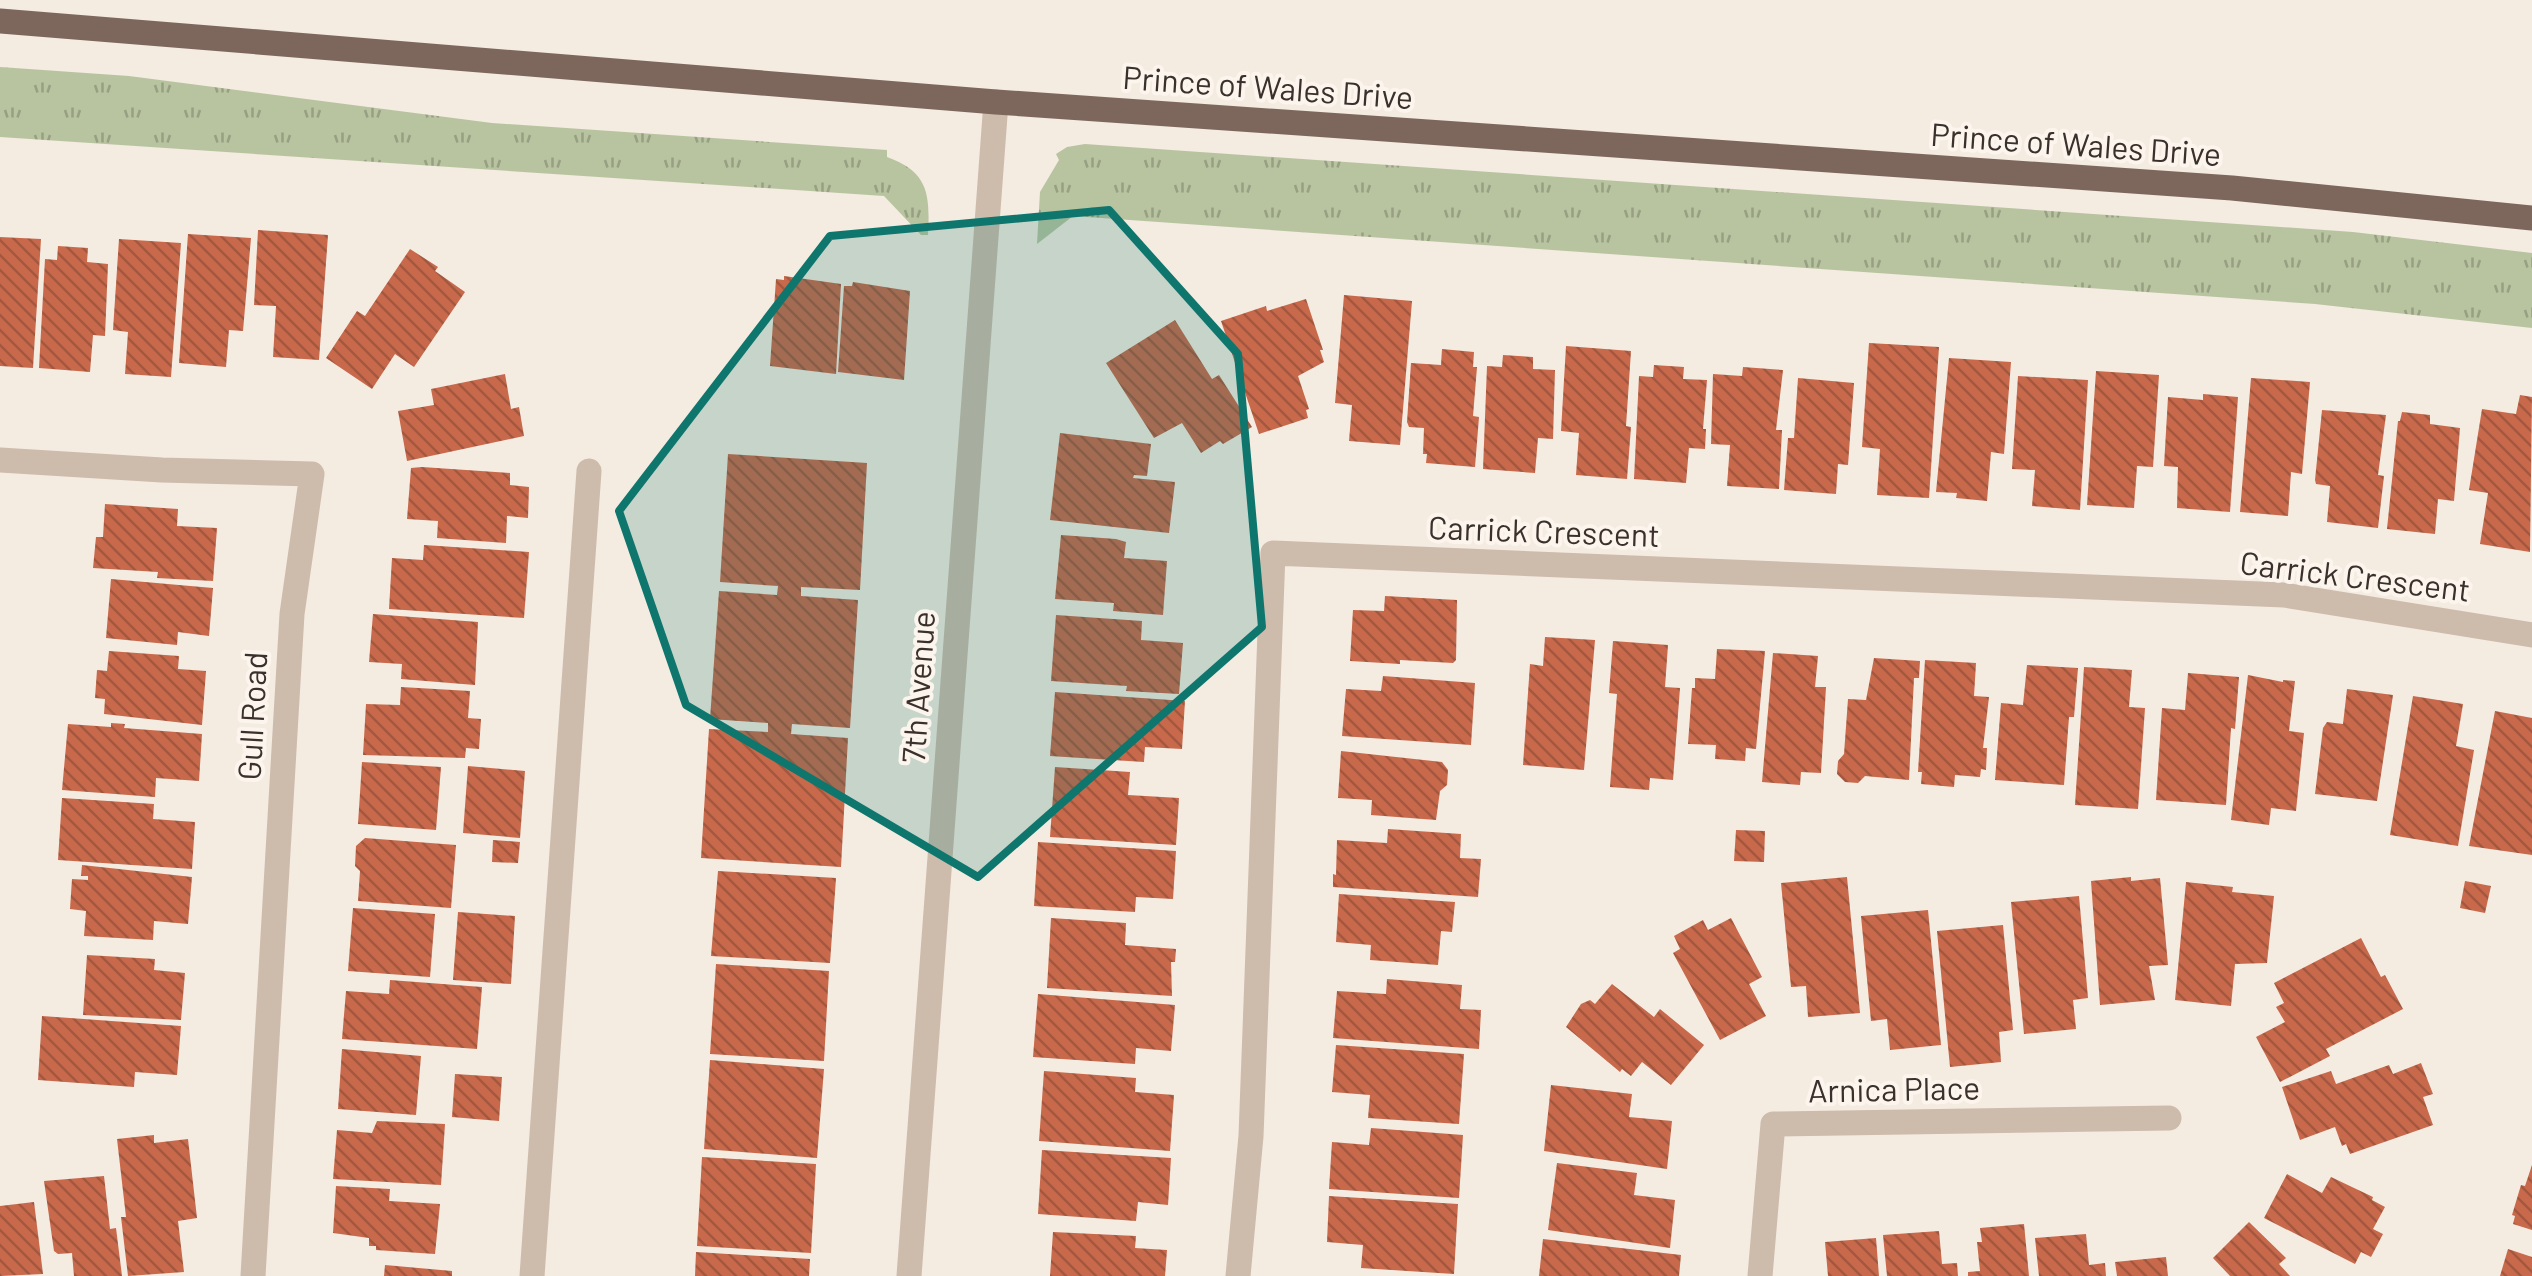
<svg xmlns="http://www.w3.org/2000/svg" width="2532" height="1276" font-family="Barlow,sans-serif">
	<defs>
		<pattern id="grass-tufts" width="24" height="20" patternUnits="userSpaceOnUse" patternTransform="scale(2.5)"><rect width="24" height="20" fill="#b8c4a0"/><path d="M3 7l-1-3M5 7V3M7 7l1-3M15 17l-1-3M17 17v-4M19 17l1-3" fill="none" stroke="#97a083"/></pattern>
		<pattern id="building-back-hatch" width="6" height="6" patternUnits="userSpaceOnUse" patternTransform="scale(2.5)"><rect width="6" height="6" fill="#c8694b"/><path d="M-1 5l2 2M0 0l6 6M5-1l2 2" fill="none" stroke="#a4573f"/></pattern>
	</defs>
	<rect width="100%" height="100%" fill="#f4ebe1"/>
	<path fill="url(#grass-tufts)" d="M0,67L129,76L492,123L887,150V157C929,172 930,195 928,235H921L884,196L0,137Z
		M1085,144L2353,232L2532,253V328L2315,304L1073,216L1037,244L1040,192L1059,160L1056,154L1067,147Z"/>
	<path fill="url(#building-back-hatch)" d="M258,230L328,235L319,360L273,357L276,306L254,305Z
		M188,234L251,238L243,331L229,330L226,367L179,363Z
		M0,237L41,239L33,368L0,366Z
		M119,239L181,243L171,377L125,374L128,332L113,330Z
		M58,246L88,248L87,262L108,264L105,336L93,335L90,372L39,368L45,259L57,260Z
		M410,249L438,267L435,271L465,292L414,367L395,354L372,389L326,358L357,311L365,316Z
		M784,276L841,284L836,374L770,366L776,279L784,280Z
		M853,282L910,291L904,380L838,372L844,286H852Z
		M1344,295L1412,301L1400,445L1349,441L1352,405L1335,403Z
		M1306,299L1323,350H1320L1324,362L1298,376L1309,409L1306,410L1308,418L1259,434L1221,321L1266,306L1267,311Z
		M1175,320L1212,379L1219,375L1252,427L1223,444L1220,441L1201,453L1182,423L1154,438L1106,363Z
		M1869,343L1939,347L1929,498L1877,495L1880,449L1862,447Z
		M1566,346L1631,351L1626,426L1631,427L1627,479L1576,475L1579,433L1561,431Z
		M1442,349L1474,352L1473,367H1477L1473,416L1479,417L1475,467L1426,463L1427,454H1423L1424,428L1409,427L1407,422L1411,363L1441,365Z
		M1503,355L1533,357V369L1555,370L1553,439L1538,438L1535,473L1483,469L1487,366L1502,367Z
		M1949,358L2011,362L2004,454L1991,452L1987,501L1956,498L1957,493L1936,492Z
		M1654,365L1684,367L1683,379L1707,380L1703,429H1706L1705,449L1689,448L1686,483L1634,479L1639,376L1653,377Z
		M1743,367L1783,370L1776,430H1782L1779,489L1727,486L1730,445L1711,444L1713,374L1742,376Z
		M2096,371L2159,375L2153,467L2137,466L2134,508L2087,505Z
		M505,374L511,409L519,407L524,436L407,461L398,411L434,405L431,389Z
		M2018,376L2088,380L2080,510L2032,506L2035,470L2012,469Z
		M1798,378L1854,383L1848,465L1838,464L1836,494L1784,490L1788,438H1794Z
		M2251,378L2310,382L2302,474L2291,472L2288,516L2240,512Z
		M2203,394L2238,397L2230,512L2177,508L2178,467L2164,466L2168,397L2203,400Z
		M2520,395L2532,397L2530,552L2480,544L2488,493L2469,490L2482,409L2516,414Z
		M2322,410L2386,415L2378,475L2384,476L2378,528L2327,522L2330,486L2316,484L2315,480Z
		M2402,412L2430,415V424L2460,428L2454,501L2438,499L2435,534L2387,529L2398,421H2400Z
		M1060,433L1151,444L1147,476L1134,475L1133,478L1175,482L1169,533L1050,520Z
		M728,454L867,463L860,590L801,587V596L858,600L850,728L792,724L791,734L848,738L841,867L701,858L709,729L768,732V723L710,719L719,591L777,595L778,586L720,582Z
		M422,467L510,473V485L529,487L528,518L507,516L506,543L437,538L438,521L407,519L411,468Z
		M105,504L178,509L177,526L217,528L213,581L157,578L158,572L93,568L96,537H103Z
		M1061,535L1116,539L1126,542L1124,558L1167,561L1163,615L1113,611L1114,603L1055,599Z
		M424,545L529,552L524,618L389,609L392,558L423,560Z
		M111,579L213,588L209,636L178,632L177,645L106,638Z
		M1385,596L1457,600L1456,660L1453,663L1400,660V664L1350,661L1353,610L1384,611Z
		M373,614L478,622L475,685L401,679L402,664L369,662Z
		M1056,615L1142,621L1141,640L1183,643L1179,694L1126,691L1127,686L1051,681Z
		M1545,637L1595,640L1584,770L1523,765L1530,664L1543,666Z
		M1613,641L1668,645L1665,687L1680,688L1673,780L1650,778L1649,790L1610,787L1617,694L1609,693Z
		M1717,649L1765,651L1756,749L1746,748L1745,761L1715,759L1716,745L1688,744L1692,688H1695V678L1715,679Z
		M109,651L179,656L178,669L206,671L202,725L104,714L105,699L95,698L97,670L107,671Z
		M1773,653L1818,656L1815,687H1826L1821,773L1801,772L1800,785L1762,782Z
		M1874,658L1920,661L1919,678H1914L1909,780L1865,776L1858,783L1845,782L1837,774L1838,761L1844,754L1848,699L1866,700Z
		M1925,660L1976,663L1974,696L1989,697L1983,748H1987L1986,770L1981,769L1980,777L1955,775L1954,787L1921,784L1922,772H1918Z
		M2027,665L2078,668L2074,717H2069L2064,785L1995,780L2001,703L2023,705Z
		M2084,667L2132,670L2129,707L2145,708L2138,809L2075,805Z
		M2188,673L2239,677L2235,729L2231,728L2226,805L2156,800L2162,708L2185,710Z
		M2248,675L2283,682V680L2295,681L2289,731L2304,733L2296,811L2271,808L2269,825L2231,820Z
		M1383,676L1475,683L1471,745L1342,736L1346,689L1381,691Z
		M401,687L470,691L468,718L481,719L479,749L466,748L465,758L363,755L366,704L400,705Z
		M2347,689L2393,695L2377,801L2315,794L2323,728L2327,722L2343,724Z
		M1055,692L1185,701L1182,749L1145,747L1144,762L1050,756Z
		M2413,696L2463,704L2456,746L2474,750L2458,846L2390,835Z
		M2495,711L2532,718V855L2469,846Z
		M111,723L125,724L124,728L202,734L199,781L156,778L155,797L62,790L68,724L111,727Z
		M1341,751L1442,762L1448,770L1447,785L1440,791L1436,820L1371,815L1372,800L1338,798Z
		M362,762L441,767L436,830L358,824Z
		M468,766L525,771L520,838L463,833Z
		M1055,767L1130,772L1128,795L1179,798L1176,845L1050,837Z
		M62,798L154,804L153,819L195,822L192,869L58,860Z
		M1388,829L1461,834L1460,858L1481,859L1478,897L1333,887V874L1336,875L1337,840L1387,843Z
		M1736,830L1765,831L1764,862L1734,861Z
		M365,838L456,845L451,908L358,901L360,871L355,866L356,846Z
		M493,840L520,842L518,863L492,862Z
		M1038,842L1176,851L1173,899L1136,897L1135,912L1034,906Z
		M82,865L192,877L188,924L154,921L153,940L84,936L86,911L70,909L72,879L88,880V876H81Z
		M718,871L836,878L830,963L711,956Z
		M1847,877L1860,1013L1808,1017L1806,986L1791,987L1781,883Z
		M2131,877V881L2160,878L2168,965L2149,966L2155,1000L2100,1005L2091,881Z
		M2465,881L2491,886L2485,913L2460,908Z
		M2186,882L2233,887L2232,892L2274,896L2267,963L2235,964L2231,1006L2175,1000Z
		M1339,894L1455,902L1452,932L1441,931L1438,965L1370,960L1371,945L1336,942Z
		M2079,896L2088,998L2073,1000L2076,1029L2024,1034L2011,902Z
		M353,908L435,914L430,977L348,971Z
		M1928,910L1941,1045L1890,1050L1887,1019L1871,1021L1861,916Z
		M458,912L515,916L511,984L453,980Z
		M1051,918L1126,923L1125,945L1176,949L1175,962H1171L1172,996L1047,988Z
		M1731,918L1762,977L1749,984L1766,1016L1720,1040L1673,953L1680,949L1674,936L1703,920L1708,930Z
		M2003,925L2013,1030L1999,1032L2001,1062L1950,1067L1937,931Z
		M2361,938L2381,977L2385,975L2403,1009L2326,1049L2330,1056L2280,1082L2256,1037L2285,1022L2276,1007L2284,1003L2274,983Z
		M87,955L155,959L154,970L185,973L181,1020L83,1015Z
		M716,964L829,971L824,1061L710,1054Z
		M1387,979L1462,985L1460,1009L1481,1010L1479,1049L1333,1038L1337,991L1386,994Z
		M390,980L482,987L477,1049L342,1039L346,991L389,994Z
		M1612,984L1654,1017L1660,1009L1704,1045L1671,1085L1642,1062L1631,1076L1622,1069L1620,1072L1566,1027L1581,1004L1590,1000L1595,1004Z
		M1038,994L1175,1005L1171,1051L1136,1048L1135,1064L1033,1057Z
		M42,1016L181,1026L177,1075L135,1072L134,1087L38,1080Z
		M1336,1045L1464,1054L1459,1124L1368,1118L1370,1095L1332,1092Z
		M342,1049L421,1056L416,1115L338,1109Z
		M710,1060L824,1069L817,1158L704,1149Z
		M2421,1063L2433,1094L2423,1097L2433,1125L2350,1154L2346,1144L2342,1146L2335,1127L2300,1140L2282,1087L2331,1071L2336,1084L2389,1065L2393,1074Z
		M1044,1071L1136,1078L1135,1092L1174,1095L1170,1151L1039,1141Z
		M455,1074L502,1077L499,1121L452,1117Z
		M1551,1085L1632,1094L1629,1117L1672,1121L1667,1169L1544,1151Z
		M377,1121L445,1124L441,1185L333,1179L337,1130L372,1133Z
		M1371,1128L1463,1135L1459,1198L1329,1189L1332,1142L1369,1145Z
		M154,1135V1143L188,1139L197,1218L178,1221L184,1272L128,1276L121,1217H126L117,1139Z
		M1042,1150L1171,1158L1168,1205L1138,1202L1136,1221L1038,1214Z
		M702,1157L816,1164L811,1253L697,1246Z
		M1557,1163L1637,1173L1634,1195L1675,1200L1670,1248L1548,1230Z
		M2532,1165V1230L2513,1224L2515,1216L2512,1215L2521,1185L2525,1186Z
		M2287,1174L2322,1193L2331,1177L2373,1197L2372,1200L2385,1207L2373,1229L2383,1234L2371,1257L2361,1252L2355,1264L2264,1218Z
		M104,1176L110,1229L116,1228L122,1276H74L72,1253L58,1254L54,1251L44,1181Z
		M336,1186L390,1189L389,1201L440,1204L435,1254L376,1250V1246H369V1238L333,1233Z
		M1329,1196L1458,1204L1454,1274L1361,1268L1363,1245L1327,1242Z
		M34,1202L43,1274L0,1276V1206Z
		M2249,1222L2286,1258L2279,1264L2290,1276H2230L2213,1258Z
		M2024,1224L2029,1276H1968V1272L1980,1271L1977,1242H1982L1980,1228Z
		M1939,1231L1942,1264L1957,1263L1958,1276H1887L1883,1235Z
		M1053,1232L1136,1236L1135,1248L1167,1250L1165,1276H1050Z
		M2086,1234L2089,1265L2105,1263L2106,1276H2039L2035,1238Z
		M1876,1238L1879,1276H1828L1825,1242Z
		M1543,1239L1681,1255L1679,1276H1539Z
		M2508,1249L2532,1257V1276H2500Z
		M696,1252L810,1259L809,1276H695Z
		M2166,1257L2168,1276H2117L2115,1262Z
		M385,1265L452,1271V1276H384Z"/>
	<g fill="none" stroke-linecap="round" stroke-linejoin="round">
		<path stroke="#cdbbac" stroke-width="25" d="M0,460L162,470L312,474L292,614L253,1276
			M532,1276L589,471
			M909,1276L996,102
			M1238,1276L1251,1136L1273,553L2284,595L2532,635
			M1760,1276L1773,1124L2169,1118"/>
		<path stroke="#7d675c" stroke-width="25" d="M0,21L996,102L2232,188L2532,218"/>
	</g>
	<path fill="#0f766e" fill-opacity="0.2" stroke="#0f766e" stroke-width="8" stroke-linejoin="round" d="M1109,210L1238,354L1262,627L978,877L686,705L619,511L830,236Z"/>
	<g text-anchor="middle" stroke-width="8" stroke-linejoin="round" paint-order="stroke">
		<g font-size="32" fill="#3b302b" stroke="#fbf5ee">
			<text transform="translate(1268 88) rotate(4)" y="11">Prince of Wales Drive</text>
			<text transform="translate(2076 145) rotate(4)" y="11">Prince of Wales Drive</text>
			<text transform="translate(1544 532) rotate(2)" y="11">Carrick Crescent</text>
			<text transform="translate(2355 577) rotate(7)" y="11">Carrick Crescent</text>
			<text transform="translate(919 687) rotate(-86)" y="11">7th Avenue</text>
			<text transform="translate(253 716) rotate(-87)" y="11">Gull Road</text>
			<text transform="translate(1894 1090) rotate(-1)" y="11">Arnica Place</text>
		</g>
	</g>
</svg>
